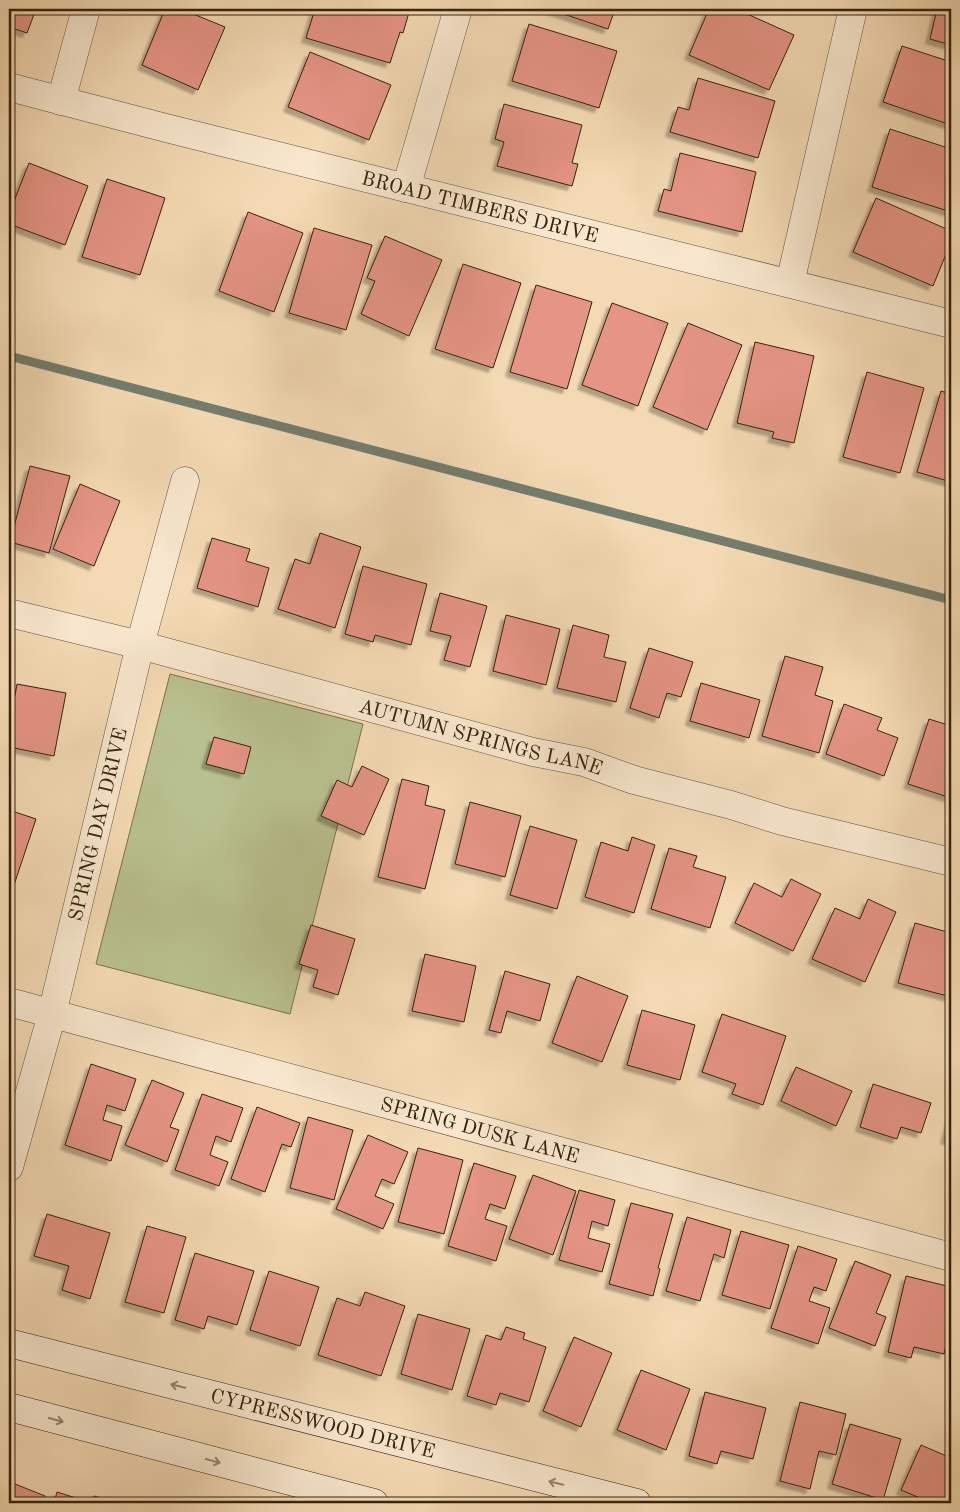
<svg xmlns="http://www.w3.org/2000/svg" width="960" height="1512" font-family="'Old Standard TT',serif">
	<defs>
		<filter id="shadow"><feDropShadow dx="-4.5" dy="4.5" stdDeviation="1" flood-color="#0004"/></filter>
	</defs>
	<rect width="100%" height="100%" fill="#f4dab4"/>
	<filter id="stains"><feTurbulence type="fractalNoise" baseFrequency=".004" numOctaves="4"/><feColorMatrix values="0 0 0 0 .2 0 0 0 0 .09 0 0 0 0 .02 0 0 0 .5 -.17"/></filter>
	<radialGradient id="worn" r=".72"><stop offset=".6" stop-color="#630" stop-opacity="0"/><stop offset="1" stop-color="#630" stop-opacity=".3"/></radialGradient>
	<path fill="#b9c08f" stroke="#78724e" d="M170,674L363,724L290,1014L96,964Z"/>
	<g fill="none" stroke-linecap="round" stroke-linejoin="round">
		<path stroke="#737e6f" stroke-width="9" d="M9,356L951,600"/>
	</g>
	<path fill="#e59485" stroke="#36230e" filter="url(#shadow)" d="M9,9H36L27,33L9,27Z
		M165,9H181L225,27L198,90L142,65Z
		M315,9H410L403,33L400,32L390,63L306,38Z
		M549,9H615L608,29Z
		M709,9H736L794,35L769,90L689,55Z
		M937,9H951V45L930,39Z
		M529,24L617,51L599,108L512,81Z
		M902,46L951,62V125L883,102Z
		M310,52L391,85L369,140L288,107Z
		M698,78L775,101L758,158L670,132L678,107L689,110Z
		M504,104L582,125L572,163L578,164L572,186L497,166L504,142L495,139Z
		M890,129L951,149V212L872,187Z
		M680,153L756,172L742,232L658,211L664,189L671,191Z
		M29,163L88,186L65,245L9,224V214Z
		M107,179L165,198L140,275L82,257Z
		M876,198L951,231V242L933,286L853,252Z
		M248,212L303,233L274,312L219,291Z
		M314,228L372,245L346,330L289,313Z
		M385,236L442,260L409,336L361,314L375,281L367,278Z
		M463,264L521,283L493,368L435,349Z
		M536,285L592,302L567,389L510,372Z
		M612,303L668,323L638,406L582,385Z
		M688,323L742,345L707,430L653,407Z
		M755,342L814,356L794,443L772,438L774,432L737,423Z
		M867,372L924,388L900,473L843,457Z
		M941,391L951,394V482L917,472Z
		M30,466L70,476L49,553L10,542Z
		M80,484L120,501L94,566L53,549Z
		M320,533L361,547L335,628L278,609L295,559L310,564Z
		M212,538L250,549L246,561L269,568L258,607L197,588Z
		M363,566L427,584L411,645L375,635L373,642L345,634Z
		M440,593L487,606L470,667L444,660L451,636L430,631Z
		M506,615L560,629L546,685L493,671Z
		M573,625L609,635L604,657L626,662L616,702L557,688Z
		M649,648L693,662L681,697L667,693L659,718L630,708Z
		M785,656L823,667L815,695L833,701L819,753L762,736Z
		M701,683L760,700L749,738L690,721Z
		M17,684L66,693L54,756L9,747V728Z
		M844,704L882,718L877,730L898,738L884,776L826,754Z
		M929,719L951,726V798L908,784Z
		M214,737L251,747L244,774L206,764Z
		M362,766L389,779L364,835L321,816L337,780L352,787Z
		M402,779L429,786L425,805L445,810L425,889L378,877Z
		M470,802L521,816L505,877L455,864Z
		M9,810L36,819L10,897H9Z
		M530,826L577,840L557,909L510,895Z
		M632,837L655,845L634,913L585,897L601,842L628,851Z
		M669,848L697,856L693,867L726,877L710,928L651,909Z
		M791,879L821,894L793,951L735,923L754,883L782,897Z
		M868,899L896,912L865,982L812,959L835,908L860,919Z
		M915,923L951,933V997L898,983Z
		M311,925L355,939L338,995L313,987L318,970L299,964Z
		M425,954L476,966L464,1022L412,1011Z
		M505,971L550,984L540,1021L507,1011L501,1033L489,1030Z
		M577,976L628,996L602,1062L552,1043Z
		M642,1010L695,1025L680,1080L627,1065Z
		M722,1014L786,1036L763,1105L732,1094L736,1084L702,1072Z
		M91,1064L136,1079L125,1111L107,1105L103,1120L122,1126L111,1161L65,1145Z
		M796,1067L852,1091L836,1126L781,1101Z
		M152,1080L184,1093L170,1127L179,1130L167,1162L125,1145Z
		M873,1084L931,1103L921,1133L901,1127L897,1139L860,1127Z
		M202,1094L243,1108L231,1142L216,1136L210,1155L228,1162L219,1186L175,1170Z
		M257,1107L300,1123L291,1147L282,1144L265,1192L231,1179Z
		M308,1117L353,1130L334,1200L290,1188Z
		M951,1117V1141L945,1139Z
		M368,1135L408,1152L394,1184L382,1179L375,1196L394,1204L383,1229L336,1209Z
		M418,1148L463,1160L444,1234L398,1222Z
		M474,1163L516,1176L505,1209L490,1204L485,1219L507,1226L496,1261L448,1246Z
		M533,1175L576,1191L553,1255L509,1239Z
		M579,1190L615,1200L608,1226L592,1221L588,1238L610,1244L602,1272L559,1260Z
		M631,1203L673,1214L658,1268L660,1269L653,1296L609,1284Z
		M47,1214L110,1233L90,1299L62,1290L69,1266L34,1256Z
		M687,1217L731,1230L724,1258L714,1254L700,1301L666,1291Z
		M147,1226L186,1237L164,1313L125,1302Z
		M741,1231L789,1245L770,1309L722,1295Z
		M798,1246L837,1259L826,1291L814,1287L809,1301L830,1308L818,1344L771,1328Z
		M195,1253L254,1271L237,1325L208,1316L204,1329L175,1320Z
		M855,1261L891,1275L876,1313L886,1317L875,1346L829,1328Z
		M269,1271L319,1287L300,1346L250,1330Z
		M906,1276L951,1287V1323L944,1354L914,1347L911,1358L888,1352Z
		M365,1292L405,1306L381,1376L318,1355L337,1298L360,1306Z
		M418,1314L470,1329L452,1390L401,1374Z
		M506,1327L525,1333L523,1339L546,1347L529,1402L500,1393L496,1405L467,1396L486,1335L501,1340Z
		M574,1337L612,1353L581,1427L543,1411Z
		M641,1370L690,1389L666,1450L617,1430Z
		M705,1392L766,1408L753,1459L721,1451L717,1464L689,1456Z
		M800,1402L846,1414L836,1455L819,1451L810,1489L780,1481Z
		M850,1424L901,1439L883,1500L832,1484Z
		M921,1445L951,1458V1503H932L901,1490Z
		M9,1474L13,1476L10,1482L45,1496L42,1503H9Z
		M57,1492L92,1503L94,1496L119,1503H54Z"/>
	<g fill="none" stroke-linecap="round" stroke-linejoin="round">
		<g stroke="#665138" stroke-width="29">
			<g id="street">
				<path id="s1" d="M9,87L166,128L951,324"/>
				<path d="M61,101L86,9"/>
				<path d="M406,188L458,9"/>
				<path d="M790,283L853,9"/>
				<path id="s2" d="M9,613L140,645L533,752L584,762L634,780L731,805L782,821L951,862"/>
				<path id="s3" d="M9,1002L951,1257"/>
				<path id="s4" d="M9,1167L52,1014L140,645L185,481"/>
			</g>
		</g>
		<g stroke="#36230e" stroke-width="29">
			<g id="secondary">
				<path id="s5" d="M9,1343L637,1503"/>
				<path d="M9,1407L374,1503"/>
			</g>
		</g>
		<use href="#street" stroke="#f8e7ce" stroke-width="28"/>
		<use href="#secondary" stroke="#f8e7ce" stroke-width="28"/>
	</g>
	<defs><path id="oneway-shaft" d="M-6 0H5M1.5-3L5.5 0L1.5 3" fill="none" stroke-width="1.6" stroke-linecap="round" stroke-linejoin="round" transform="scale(1.25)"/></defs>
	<g stroke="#97856e">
		<use href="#oneway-shaft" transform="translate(178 1386) rotate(-166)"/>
		<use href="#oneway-shaft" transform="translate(56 1420) rotate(15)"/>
		<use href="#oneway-shaft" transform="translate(213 1461) rotate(15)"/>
		<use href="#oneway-shaft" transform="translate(556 1483) rotate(-166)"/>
	</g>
	<g text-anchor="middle" stroke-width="5" stroke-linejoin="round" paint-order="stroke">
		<g font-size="20" fill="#36230e" stroke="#f8e7ce">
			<text dy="7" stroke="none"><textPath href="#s1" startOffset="486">BROAD TIMBERS DRIVE</textPath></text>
			<text dy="7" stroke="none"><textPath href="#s2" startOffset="488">AUTUMN SPRINGS LANE</textPath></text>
			<text dy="7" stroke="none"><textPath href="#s4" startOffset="354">SPRING DAY DRIVE</textPath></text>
			<text dy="7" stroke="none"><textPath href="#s3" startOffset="488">SPRING DUSK LANE</textPath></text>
			<text dy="7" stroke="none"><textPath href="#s5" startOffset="324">CYPRESSWOOD DRIVE</textPath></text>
		</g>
	</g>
	<rect width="960" height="1512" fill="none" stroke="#f4dab4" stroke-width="30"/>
	<rect x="10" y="10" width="940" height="1492" fill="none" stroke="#36230e" stroke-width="2.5"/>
	<rect x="15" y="15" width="930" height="1482" fill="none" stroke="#36230e"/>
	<rect width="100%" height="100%" filter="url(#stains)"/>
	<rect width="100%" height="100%" fill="url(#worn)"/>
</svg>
